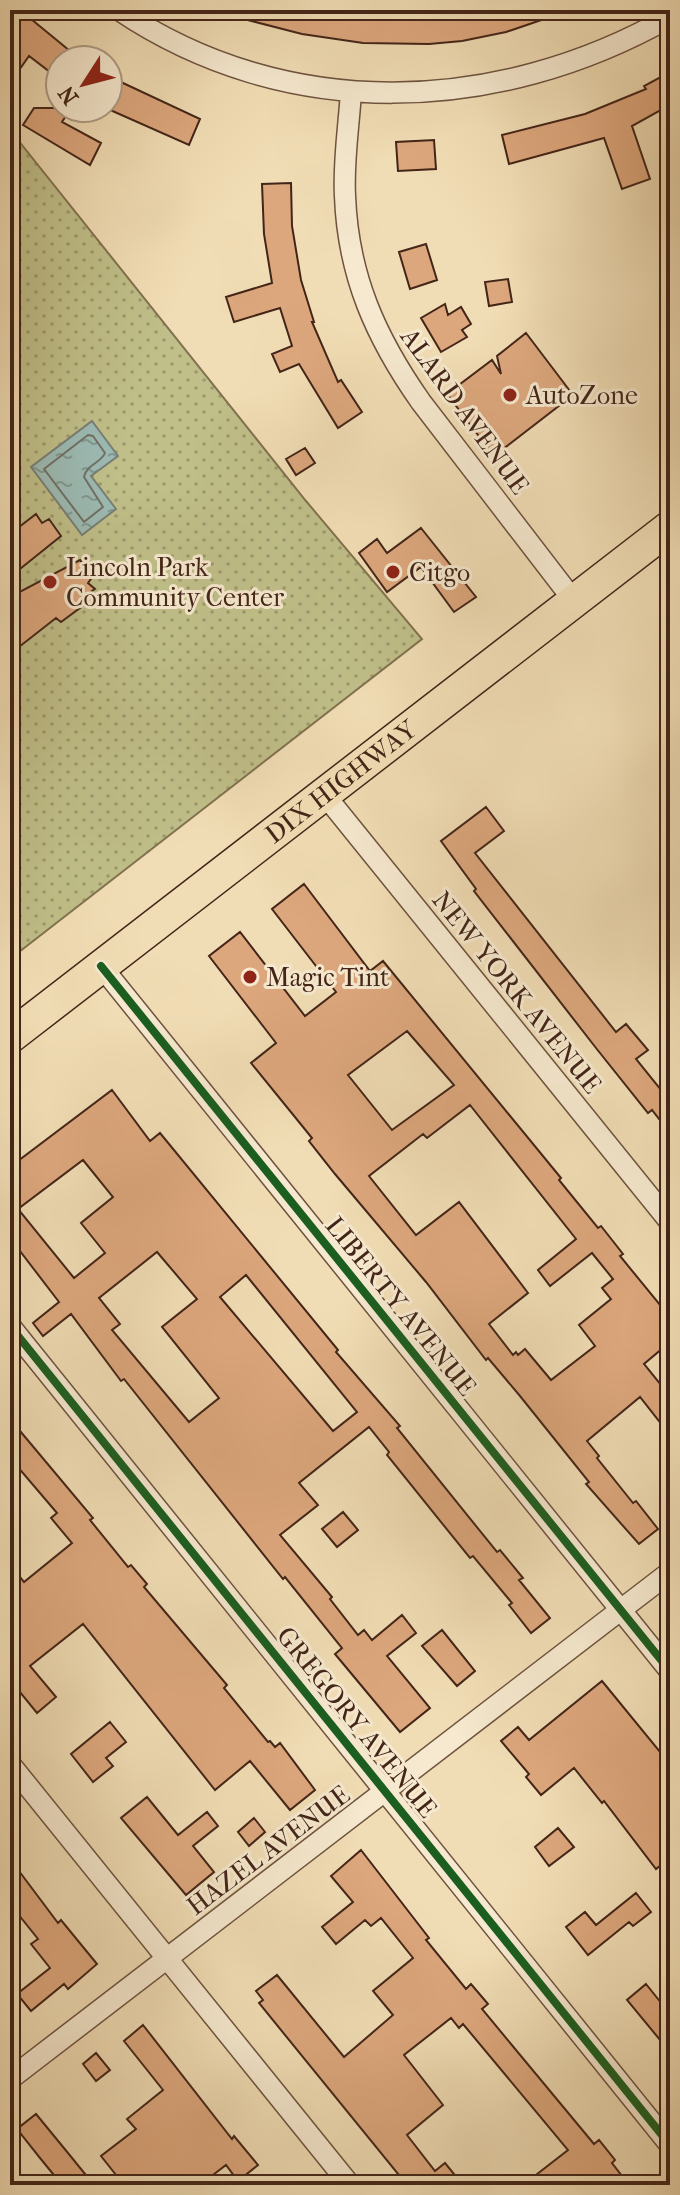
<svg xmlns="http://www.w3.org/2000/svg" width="680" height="2195" font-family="'IM FELL French Canon',serif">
	<defs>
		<pattern id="park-dots" width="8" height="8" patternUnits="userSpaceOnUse" patternTransform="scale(2)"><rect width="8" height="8" fill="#c0bf89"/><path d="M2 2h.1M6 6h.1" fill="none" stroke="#9e9b6f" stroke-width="1.8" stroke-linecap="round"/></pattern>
		<pattern id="water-ripples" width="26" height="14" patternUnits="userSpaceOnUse" patternTransform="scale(2)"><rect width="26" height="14" fill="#9cbbb4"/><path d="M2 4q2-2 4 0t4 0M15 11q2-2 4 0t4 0" fill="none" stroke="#819891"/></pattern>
	</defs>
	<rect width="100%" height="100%" fill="#f1ddb5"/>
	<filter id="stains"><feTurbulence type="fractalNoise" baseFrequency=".0025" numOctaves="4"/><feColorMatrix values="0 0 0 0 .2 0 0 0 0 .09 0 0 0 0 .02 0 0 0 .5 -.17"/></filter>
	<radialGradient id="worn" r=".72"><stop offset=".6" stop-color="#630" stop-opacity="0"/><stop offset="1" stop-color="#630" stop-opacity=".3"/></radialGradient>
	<path fill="url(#park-dots)" stroke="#827250" stroke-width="2" d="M10,130L306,501L422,639L10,959Z"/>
	<path fill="url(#water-ripples)" stroke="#787f76" stroke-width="2" d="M92,421L118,456L91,476L116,509L82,535L31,467Z"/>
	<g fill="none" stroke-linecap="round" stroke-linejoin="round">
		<path stroke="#707066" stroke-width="2" d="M88,435L93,436L105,453C101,463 86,465 84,477L103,507L84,522L44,469Z"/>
	</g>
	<path fill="#dda77d" stroke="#432518" stroke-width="2" fill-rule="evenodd" d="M10,10H20L81,60H59L50,72L29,56L10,83Z
		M233,10H328L368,15L406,16V19L476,10H562V13L506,32L462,41L429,44L363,43L302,34L232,16Z
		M670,72V105L632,126L650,179L622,189L604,138L509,164L502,135L585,114L646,89L644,86Z
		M108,76L200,119L189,145L108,109Z
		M34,108H71L62,122L101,143L90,165L23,125Z
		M434,140L436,169L398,171L396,142Z
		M291,183L292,226L301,280L314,322H312L338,382L341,380L362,412L338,428L299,364L280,372L272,354L292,346L280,308L234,322L226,297L272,283L264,234L262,184Z
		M426,244L437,280L410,289L399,252Z
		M508,279L512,302L489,306L485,282Z
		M445,304L448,315L461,307L471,324L462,330L467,337L441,352L421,318Z
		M526,333L573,395L494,456L447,394L492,360L501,374L497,356Z
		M305,448L315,463L296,475L286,459Z
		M36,514L42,523L49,519L61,536L10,577V534Z
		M421,528L476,597L454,612L421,567L387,592L359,553L377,539L387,553Z
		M80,560L93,576L88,583L95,589L86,595L88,602L61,622L56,618L10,654V597Z
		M486,807L504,831L475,853L616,1032L626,1024L648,1050L636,1059L670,1101V1133L652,1110L648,1113L596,1048L474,891L476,889L441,841Z
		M304,884L370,971L383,961L561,1178L559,1180L598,1228L601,1226L623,1254L620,1256L670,1317V1342L644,1364L670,1396V1435L640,1397L587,1441L599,1456L597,1458L633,1503L636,1501L658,1529L639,1544L586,1484L589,1482L520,1396L488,1358L486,1360L426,1282L335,1174L309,1141L312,1138L251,1063L276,1043L209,956L240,932L305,1016L336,992L272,909ZM407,1031L454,1085L392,1130L348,1075ZM470,1105L576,1239L538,1270L550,1286L592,1253L613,1279L602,1288L611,1299L579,1325L595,1346L551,1380L525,1349L518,1355L516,1352L513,1355L489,1324L528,1293L459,1202L416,1235L369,1176L423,1134L427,1138Z
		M112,1090L150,1141L160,1133L338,1350L336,1352L400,1426L397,1428L497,1552L500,1550L523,1578L519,1580L550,1618L531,1633L509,1605L512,1603L473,1556L470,1558L387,1455L389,1452L369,1427L299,1483L318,1505L280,1535L332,1597L330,1599L358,1635L364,1630L372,1640L402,1615L416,1633L387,1656L430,1708L400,1732L335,1654L342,1648L285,1577L283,1579L124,1379L121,1381L71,1314L43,1336L33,1323L59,1302L10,1238V1167ZM83,1160L113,1197L81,1223L105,1253L74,1278L18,1209ZM157,1252L197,1299L162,1327L219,1398L189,1422L112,1330L120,1324L99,1298ZM246,1275L357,1412L333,1431L220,1297Z
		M10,1419L93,1518L90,1520L128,1567L131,1565L147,1584L144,1587L227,1685L224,1688L268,1742L270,1741L275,1747L280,1743L315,1790L290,1810L250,1761L215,1790L83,1624L30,1666L56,1697L37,1713L10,1680V1564L24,1582L72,1543L51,1518L57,1513L10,1458Z
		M343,1512L358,1530L337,1547L322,1529Z
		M442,1630L475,1671L457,1686L422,1646Z
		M602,1681L670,1764V1858L656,1869L604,1801L602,1803L574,1768L541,1795L526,1777L529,1774L501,1741L518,1727L529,1740Z
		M110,1722L126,1742L106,1758L113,1766L93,1782L71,1754Z
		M147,1797L178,1835L207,1812L218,1826L193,1846L214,1872L186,1895L121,1818Z
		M254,1818L265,1832L249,1846L238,1832Z
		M558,1828L574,1847L549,1866L535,1847Z
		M361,1850L429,1938L426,1940L466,1989L471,1984L488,2004L482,2009L594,2144L599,2140L615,2160L612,2163L629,2185H523L568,2150L463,2024L459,2028L451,2018L404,2055L443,2105L407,2135L435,2171L445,2163L463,2185H407L259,2003L263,2000L256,1991L277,1975L344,2057L393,2015L373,1991L413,1958L381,1918L371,1926L365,1920L336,1944L322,1927L353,1902L331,1876Z
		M10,1859L58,1923L61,1920L97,1964L68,1989L64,1984L31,2011L17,1994L50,1968L31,1944L38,1939L10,1904Z
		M636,1893L651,1912L633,1926L629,1922L588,1955L566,1927L585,1912L596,1925Z
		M646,1984L670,2014V2052L627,2000Z
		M143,2025L232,2139L234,2136L258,2165L238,2181L226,2165L200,2185H124L101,2156L136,2129L127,2119L163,2090L124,2041Z
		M96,2053L110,2070L96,2081L83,2064Z
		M36,2114L68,2153L94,2185H62L40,2158L17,2129Z"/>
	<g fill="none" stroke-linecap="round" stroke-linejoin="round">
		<g stroke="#6e533f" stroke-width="23">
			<path id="minor" d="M119,10C287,123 497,115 670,17
				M351,91C349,126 343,161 345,196C348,276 376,338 421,402L574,601
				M324,794L670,1222
				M101,966L670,1671
				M10,1326L670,2145
				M10,1764L350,2185
				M10,2079L670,1572"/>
		</g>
		<g stroke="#432518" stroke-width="35">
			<g id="primary">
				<path id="s1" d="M10,1037L670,527"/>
			</g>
		</g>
		<use href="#minor" stroke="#f6e9cf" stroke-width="20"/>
		<use href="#primary" stroke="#f1ddb5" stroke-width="32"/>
		<g stroke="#f6e9cf" stroke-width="13">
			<path id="cycleway" d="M101,966L670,1671
				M10,1326L670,2145"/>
		</g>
		<use href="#cycleway" stroke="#1b5e20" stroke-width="8"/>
	</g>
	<g fill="#8f2418" stroke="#f6e9cf" stroke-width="3">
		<circle cx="510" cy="395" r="8"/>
		<circle cx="393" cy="572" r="8"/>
		<circle cx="50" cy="582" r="8"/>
		<circle cx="250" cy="977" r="8"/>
	</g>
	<g text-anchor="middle" stroke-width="6" stroke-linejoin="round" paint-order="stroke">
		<g font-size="26" fill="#432518" stroke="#f6e9cf" text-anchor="start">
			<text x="526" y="404">AutoZone</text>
			<text x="66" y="576">Lincoln Park<tspan x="66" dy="30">Community Center</tspan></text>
			<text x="409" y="581">Citgo</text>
			<text x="266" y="986">Magic Tint</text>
		</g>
		<g font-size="26" fill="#432518" stroke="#f6e9cf">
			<text transform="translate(465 411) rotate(54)" y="9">ALARD AVENUE</text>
			<text dy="9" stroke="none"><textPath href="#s1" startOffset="418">DIX HIGHWAY</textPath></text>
			<text transform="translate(517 992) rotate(51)" y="9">NEW YORK AVENUE</text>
			<text transform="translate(401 1306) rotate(51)" y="9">LIBERTY AVENUE</text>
			<text transform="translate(357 1722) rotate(51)" y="9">GREGORY AVENUE</text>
			<text transform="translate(268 1850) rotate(-37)" y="9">HAZEL AVENUE</text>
		</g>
	</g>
	<rect width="680" height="2195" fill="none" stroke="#f1ddb5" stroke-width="40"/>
	<rect x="12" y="12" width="656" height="2171" fill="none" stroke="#432518" stroke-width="4"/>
	<rect x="20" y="20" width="640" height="2155" fill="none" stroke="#432518" stroke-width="2"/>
	<g transform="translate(84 84) rotate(234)"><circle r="38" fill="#f6e9cf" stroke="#ae9b86" stroke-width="2"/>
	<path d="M0-6L14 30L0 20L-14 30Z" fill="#8f2418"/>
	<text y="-12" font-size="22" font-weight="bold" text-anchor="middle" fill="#432518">N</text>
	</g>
	<rect width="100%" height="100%" filter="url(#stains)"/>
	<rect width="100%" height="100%" fill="url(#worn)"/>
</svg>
